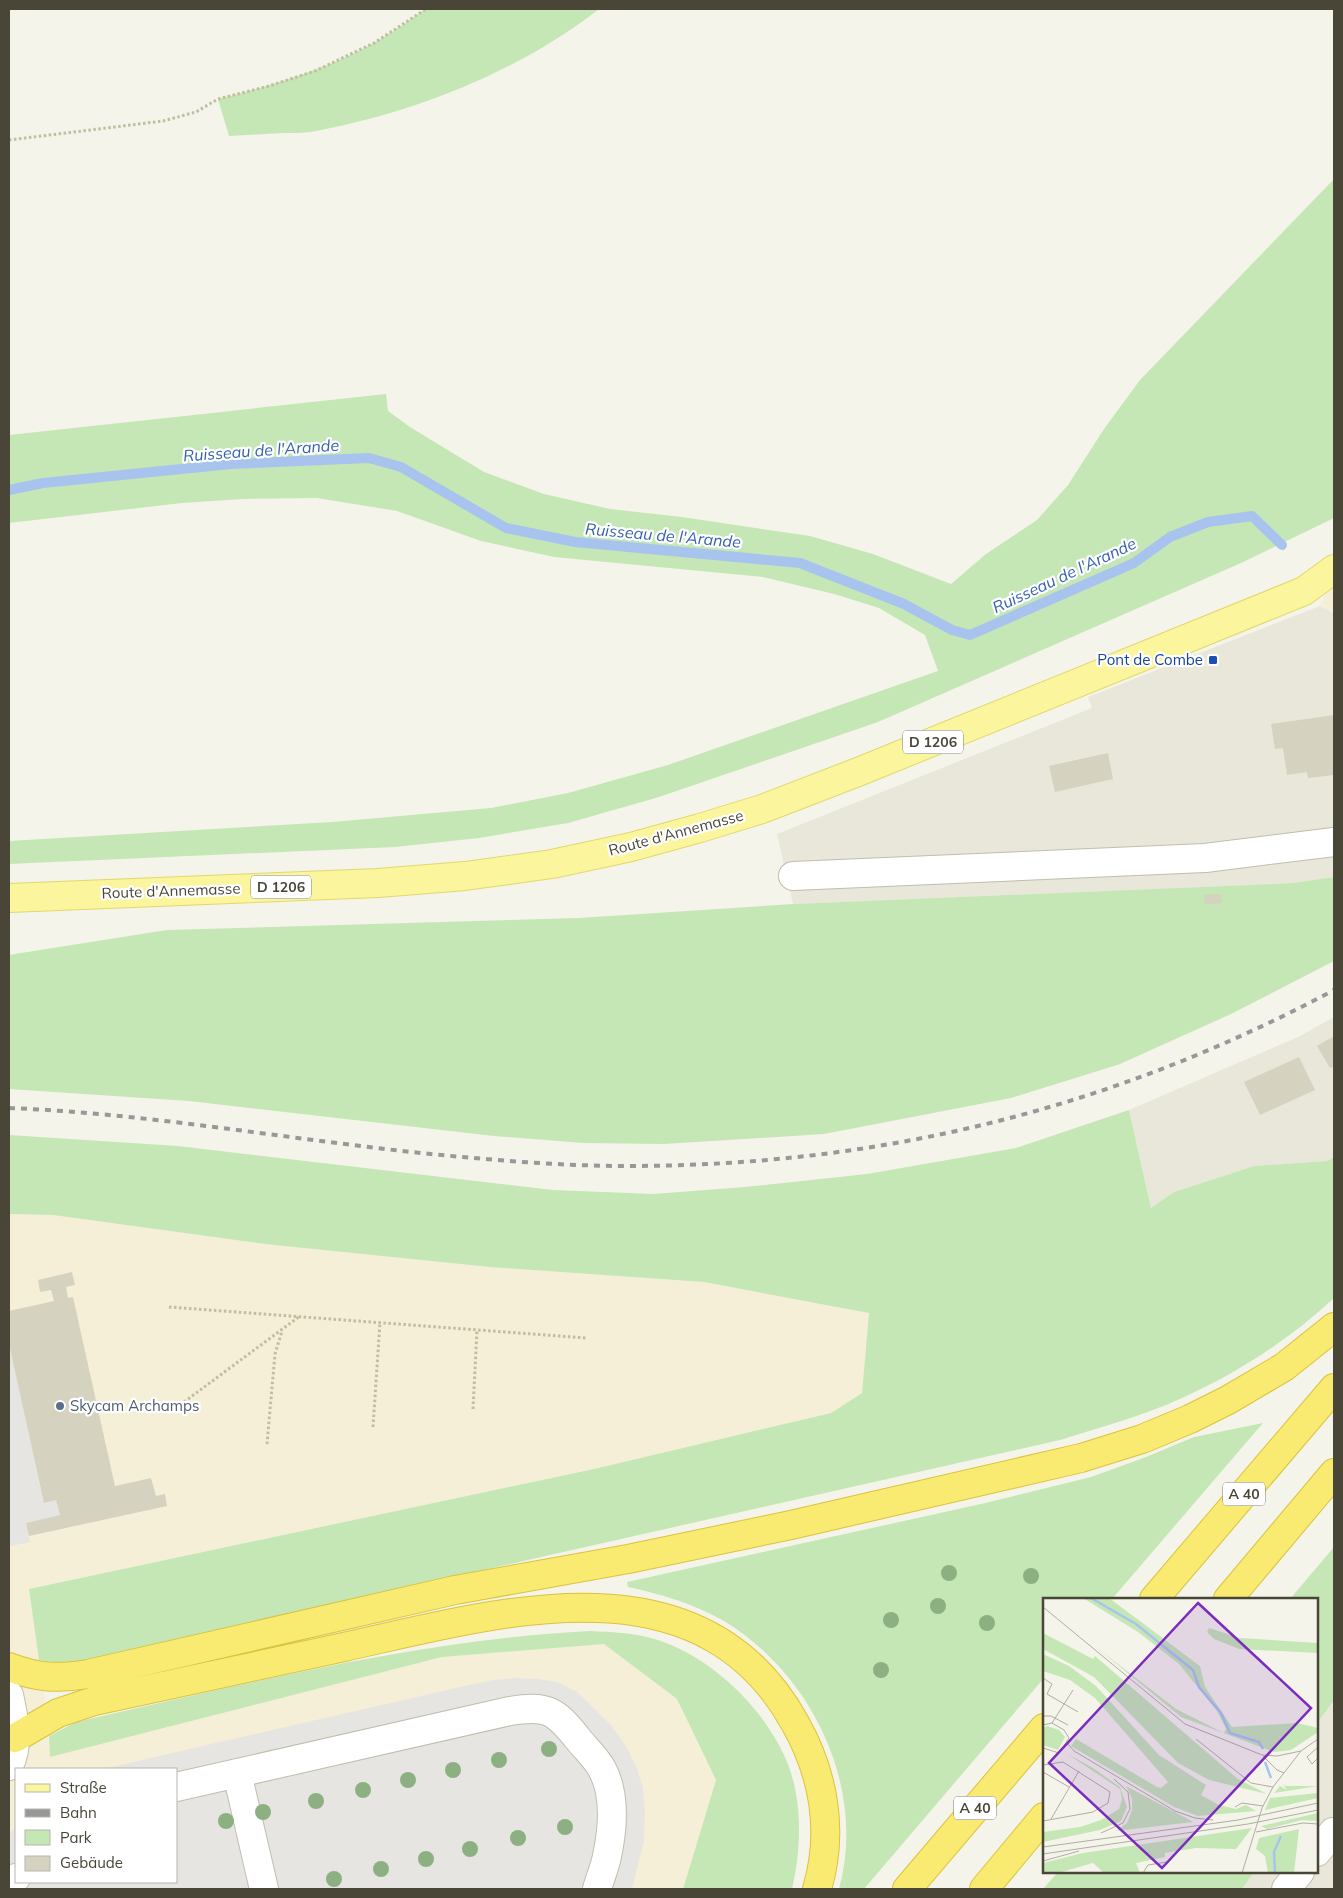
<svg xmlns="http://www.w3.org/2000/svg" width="1343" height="1898" font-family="Mulish,sans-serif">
	<rect width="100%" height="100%" fill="#f5f4ea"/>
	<path fill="#e8e7d9" d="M1320,606L1334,613V877L1293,883L793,904L777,834L1092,708L1088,697Z
		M1334,1017V1157L1327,1161L1254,1166L1174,1192L1151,1208L1129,1110L1298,1037Z
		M1334,1702V1889H1242L1254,1872H1317V1723Z"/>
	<path fill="#f5efd7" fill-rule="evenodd" d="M1334,574V613L1320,606Z
		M9,1214L53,1215L265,1244L490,1267L704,1282L869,1312L862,1393L831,1413L594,1469L29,1589L45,1699L50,1757L442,1657L604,1644L677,1699L716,1780L683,1889H9ZM16,1769H176V1882H16Z"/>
	<path fill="#c5e7b5" d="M426,9H599C520,71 414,113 316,131C306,133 295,133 285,133C266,134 247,135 229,136L218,99C271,86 325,70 374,43C392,33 409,20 426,9Z
		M1334,179V518L1241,563L878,722L659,797L568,823L479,838L395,847L9,864V841L332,822L491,808L568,793L668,765L938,671L925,635L879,608L834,594L763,577L554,557L481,541L397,511L317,498L243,499L182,503L9,523V435L386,394L388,411L410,427L484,472L544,494L610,509L682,517L810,536L873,554L951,584L986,554L1037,520L1068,485L1104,429L1140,380Z
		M1334,877V961L1231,1014L1120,1064L1011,1098L824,1134L664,1144L583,1143L494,1136L189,1101L9,1089V955L21,953L167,930L579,918L793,904L1293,883Z
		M1129,1110L1151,1208L1174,1192L1254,1166L1327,1161L1334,1157V1298C1290,1339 1238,1373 1182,1398C1143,1416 1101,1427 1060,1440L67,1664L39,1660L29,1589L594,1469L831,1413L862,1393L869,1313L704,1282L490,1267L265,1244L53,1215L9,1214V1135L178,1146L553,1190L653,1194L745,1187L867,1174L1016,1148Z
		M1263,1423L1112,1599H1044V1678L864,1889H839C867,1788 812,1674 724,1621C694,1604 661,1594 628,1587L627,1582L981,1504L1091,1477L1146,1457L1194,1437Z
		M1334,1547V1701L1317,1723V1599H1290Z
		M590,1631C613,1632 636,1633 658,1640C710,1657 761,1705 784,1755C803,1796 802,1846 792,1889H683L716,1780L677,1699L604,1644L442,1657L50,1757L49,1736L76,1722C246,1684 416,1640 590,1631Z
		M1058,1872H1254L1242,1889H1043Z"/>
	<path fill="#e6e5e1" d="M9,1344L44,1503L56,1500L60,1515L26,1523L30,1542L10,1546L9,1545Z
		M515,1678L539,1679L560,1683L577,1692L611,1725L626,1746L636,1766L643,1787L645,1811L644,1840L632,1889H9V1834L16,1827V1882H176V1769H103L460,1687L493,1680Z"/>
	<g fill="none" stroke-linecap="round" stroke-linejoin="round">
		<path stroke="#a9c3ef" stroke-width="10" d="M9,490L43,483L231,464L369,458L401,467L506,528L575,542L800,563L904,604L952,630L970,635L1134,563L1170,537L1208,522L1252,516L1282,545"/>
	</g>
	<path fill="#d6d2c0" d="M1334,715V775L1308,778L1307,772L1287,775L1283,748L1275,749L1271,724Z
		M1108,753L1113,779L1055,792L1049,766Z
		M1221,894L1222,903L1205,905L1204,895Z
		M1334,1036V1066L1330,1068L1317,1046Z
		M1299,1057L1315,1090L1260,1115L1244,1082Z
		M72,1272L75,1285L66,1287L68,1298L73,1297L115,1486L151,1478L156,1496L165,1494L167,1506L29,1536L26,1523L60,1515L56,1500L44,1503L9,1344V1311L54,1301L51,1290L40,1292L38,1280Z"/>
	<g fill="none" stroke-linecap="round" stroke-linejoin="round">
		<g stroke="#c0bead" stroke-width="30">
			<path id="minor" d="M793,876L1205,858L1334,842
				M9,1695C14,1718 20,1743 9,1766
				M237,1773L264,1889
				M176,1787L510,1711C547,1705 555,1710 578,1739C586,1749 596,1758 602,1769C616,1795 613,1828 607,1856C605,1867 600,1878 597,1889
				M1317,1852L1333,1832
				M9,1887L16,1878
				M1286,1889L1300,1872"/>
		</g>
		<g stroke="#e1d86c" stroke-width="30">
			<path id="major" d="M9,898L378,883L465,876L552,864L631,847L700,828L762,809L858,772L1304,591L1334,569"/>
		</g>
		<g stroke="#d9c340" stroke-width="30">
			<path id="highway" d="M1154,1599L1334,1388
				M1228,1599L1334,1473
				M9,1667C38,1678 57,1679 88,1674L455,1590L628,1559L791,1525L1081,1458L1142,1439L1190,1419L1228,1400L1284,1367L1334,1327
				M15,1738L58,1713L94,1701C177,1683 261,1665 344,1647C498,1613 700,1551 795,1723C824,1774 834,1832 817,1889
				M907,1889L1044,1728
				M984,1889L1044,1817"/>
		</g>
		<path stroke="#c1bd9f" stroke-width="3" stroke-dasharray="2.5 2.5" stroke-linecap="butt" d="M9,140L163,121L196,112L218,99L269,86L315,71L374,43L426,9
			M169,1307L586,1338
			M180,1405L300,1316
			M473,1409L477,1330
			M373,1427L380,1322
			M267,1444L275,1354L282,1331"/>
		<use href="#minor" stroke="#fff" stroke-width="28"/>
		<use href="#major" stroke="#fbf59d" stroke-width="28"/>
		<use href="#highway" stroke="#f9ea71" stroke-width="28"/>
		<path stroke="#989898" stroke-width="4" stroke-dasharray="6 6" stroke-linecap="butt" d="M9,1108C161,1114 312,1144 463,1157C517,1162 572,1166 627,1166C880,1166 1111,1109 1334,990"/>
	</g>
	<g fill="#8db082">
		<circle cx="949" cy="1573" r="8"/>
		<circle cx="1031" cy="1576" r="8"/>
		<circle cx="938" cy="1606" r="8"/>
		<circle cx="891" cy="1620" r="8"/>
		<circle cx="987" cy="1623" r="8"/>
		<circle cx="881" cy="1670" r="8"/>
		<circle cx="549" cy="1749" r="8"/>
		<circle cx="499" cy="1760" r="8"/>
		<circle cx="453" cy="1770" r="8"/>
		<circle cx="408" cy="1780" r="8"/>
		<circle cx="363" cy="1790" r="8"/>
		<circle cx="316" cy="1801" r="8"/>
		<circle cx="263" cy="1812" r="8"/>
		<circle cx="226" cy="1821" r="8"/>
		<circle cx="565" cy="1827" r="8"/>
		<circle cx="518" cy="1838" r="8"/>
		<circle cx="470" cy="1849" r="8"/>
		<circle cx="426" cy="1859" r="8"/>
		<circle cx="381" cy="1869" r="8"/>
		<circle cx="334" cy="1879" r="8"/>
	</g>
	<rect fill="#1a4fb4" stroke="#fff" stroke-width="2" x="1208" y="655" width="10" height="10" rx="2.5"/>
	<circle fill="#5c6f8a" stroke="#fff" stroke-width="2" cx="60" cy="1406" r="5"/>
	<g text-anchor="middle" stroke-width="4.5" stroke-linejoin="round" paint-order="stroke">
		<g fill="#fff" stroke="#807e74" stroke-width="1">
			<rect x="903" y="730.5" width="60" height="23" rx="4"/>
			<rect x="251" y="875.5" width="60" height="23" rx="4"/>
			<rect x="1223" y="1482.5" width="42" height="23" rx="4"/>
			<rect x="954" y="1796.5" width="42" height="23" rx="4"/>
		</g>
		<g font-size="14" font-weight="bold" fill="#494638">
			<text x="933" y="747">D 1206</text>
			<text x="281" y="892">D 1206</text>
			<text x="1244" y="1499">A 40</text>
			<text x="975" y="1813">A 40</text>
		</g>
		<g font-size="15" fill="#164399" stroke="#fff" text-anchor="end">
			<text x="1203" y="665">Pont de Combe</text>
		</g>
		<g font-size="15" fill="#494638" stroke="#fff">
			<text transform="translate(676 833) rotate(-15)" y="5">Route d'Annemasse</text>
			<text transform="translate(171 891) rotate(-2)" y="5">Route d'Annemasse</text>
		</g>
		<g font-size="15" fill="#4e5e75" stroke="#fff" text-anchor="start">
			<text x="70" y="1411">Skycam Archamps</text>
		</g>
		<g font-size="16" font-style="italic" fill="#3460b2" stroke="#fff">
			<text transform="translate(261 450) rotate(-4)" y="6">Ruisseau de l'Arande</text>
			<text transform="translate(663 535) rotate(5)" y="6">Ruisseau de l'Arande</text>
			<text transform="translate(1064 575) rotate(-25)" y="6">Ruisseau de l'Arande</text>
		</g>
	</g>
	<g transform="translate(1043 1598)">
		<rect width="275" height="275" fill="#f5f4ea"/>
		<path d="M40,0H66L157,68L162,89L189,129L254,125L275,130V134L248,152L231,154L138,119L53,49L133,111L181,135L183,131L174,113L136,66L95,34ZM166,30L197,40L275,45V55L196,51L171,41L164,34ZM0,35L50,61L52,58L195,181L224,196L166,182L135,165L51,79L0,51ZM0,56L26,68L53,88L116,157L163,187L158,197L176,207L193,211L203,207L213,213L155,218L131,209L28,148L33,141L114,189L118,190L125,184L52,100L27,82L0,73ZM4,128L16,132L22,139L15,152L0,147V130ZM23,155L50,170L77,189L84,209L78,223L57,232L0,244V234L37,229L58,222L76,211L79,201L77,191ZM239,185L242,188H275L231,195L237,188L244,192ZM83,188L143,220L150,224L73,233L84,225L89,212V201ZM275,195V200L222,212L227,200ZM275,215V223L259,222L224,231L218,228ZM209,230L193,251L153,250L122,255V259L93,265L97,275H61L50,265L15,275H0V265L40,255ZM256,231L251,275H225L222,258L213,251L216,240Z" fill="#c5e7b5"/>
		<path fill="none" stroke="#a9c3ef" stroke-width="2.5" d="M48,0L93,26L150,72L156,89L178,115L187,135L216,144L220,151M222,164L228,180M232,275L231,254L238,238"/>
		<path fill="none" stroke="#b0aea3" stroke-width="1" d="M0,9L142,126L219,157L234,158L258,153M0,80L9,86L4,96L35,114M0,118H8L25,127M9,125L30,92M0,127L9,125L21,132L26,140L16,155L0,150M153,141L208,185L230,189M24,145L31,153L132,213L152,220L170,222M275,149L264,159L269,166L275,160M220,158L234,172L241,175M0,167L20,164L67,194L65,205L50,214L0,223M0,174L26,189M192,209L199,205L220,208M8,221L36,173M213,234L260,225L275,226M58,235L80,225L87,211L85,194L71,181M0,249L195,222L275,205M0,256L205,226L275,212M0,263L36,253M100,275L105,267L124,264M199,275L219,210L230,189L258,153L275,141"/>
		<path fill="#7b2cbf" fill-opacity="0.15" stroke="#7b2cbf" stroke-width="2.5" d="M155,5L268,110L119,270L6,165Z"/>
		<rect width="275" height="275" fill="none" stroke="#494638" stroke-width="2.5"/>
	</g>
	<rect width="1343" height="1898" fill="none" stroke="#494638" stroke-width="20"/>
	<rect x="15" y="1768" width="162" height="115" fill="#ffffff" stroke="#b6b5af"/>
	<rect x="25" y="1784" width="25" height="8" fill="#fbf59d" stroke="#b6b5af"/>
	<text x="60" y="1793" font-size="15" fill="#494638">Straße</text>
	<rect x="25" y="1809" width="25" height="8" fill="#989898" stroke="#b6b5af"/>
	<text x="60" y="1818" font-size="15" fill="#494638">Bahn</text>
	<rect x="25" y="1830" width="25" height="15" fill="#c5e7b5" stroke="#b6b5af"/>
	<text x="60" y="1843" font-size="15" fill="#494638">Park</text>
	<rect x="25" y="1856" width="25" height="15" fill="#d6d2c0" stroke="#b6b5af"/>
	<text x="60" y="1868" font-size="15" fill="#494638">Gebäude</text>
</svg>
